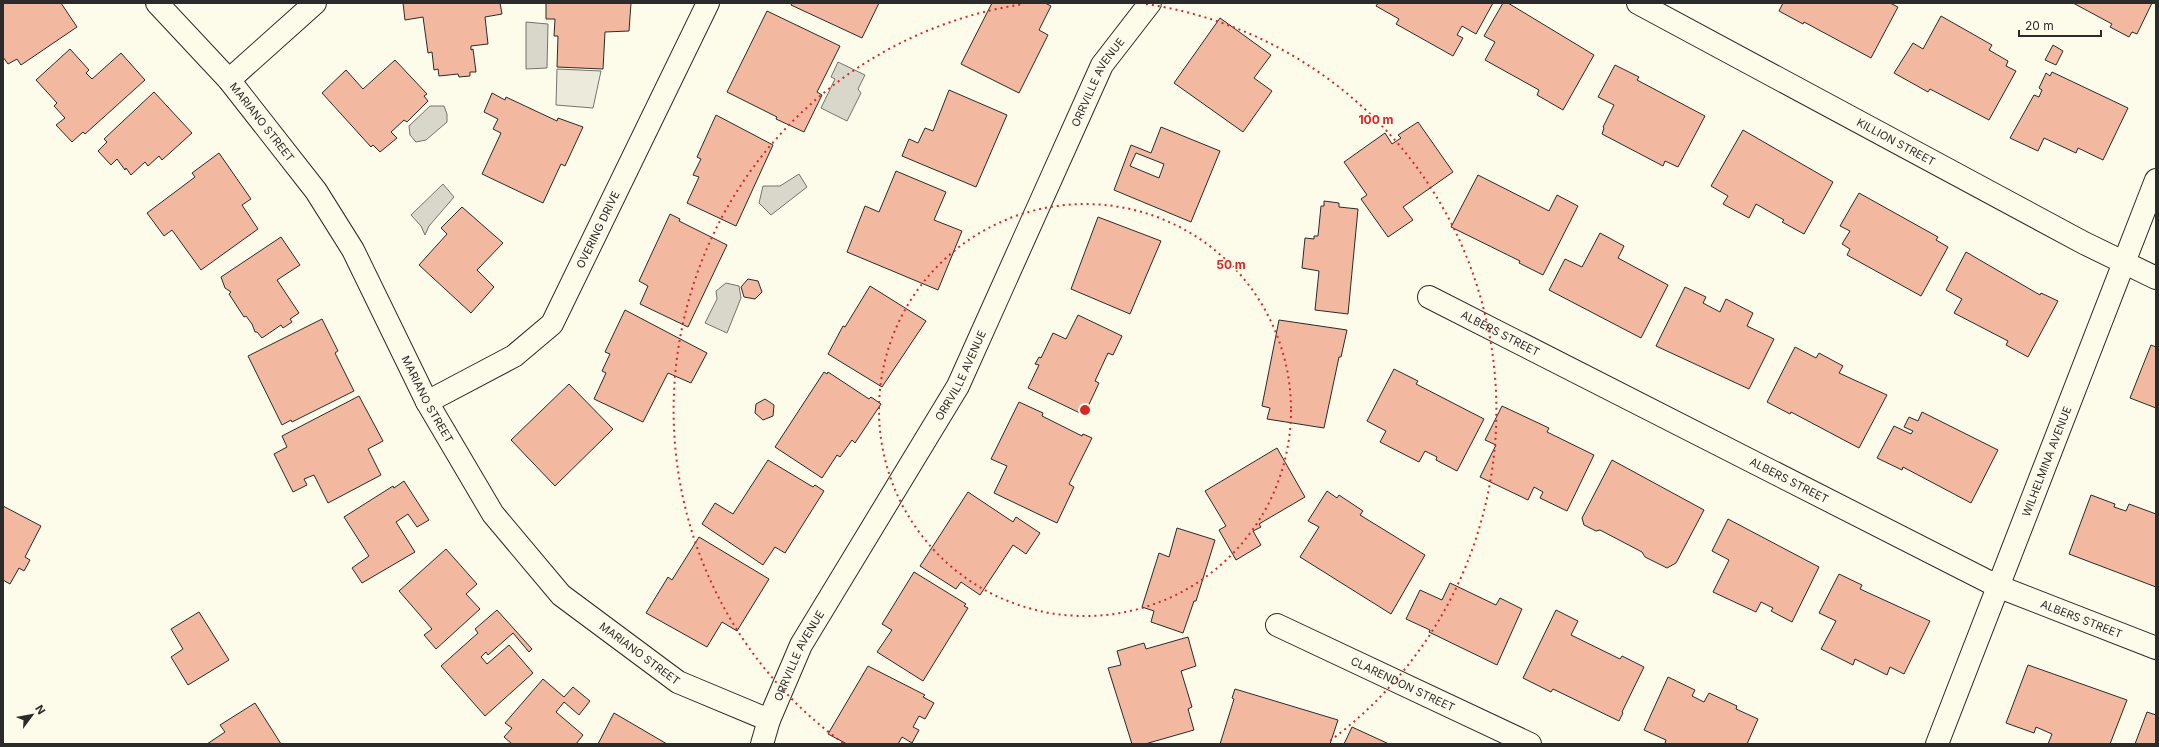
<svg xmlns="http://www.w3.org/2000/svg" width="2159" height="747" font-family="Inter,sans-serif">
	<rect width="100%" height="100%" fill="#fdfbea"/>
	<path fill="#ecebdb" stroke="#74746e" d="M557,69L601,71L593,108L556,105Z"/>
	<path fill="#d8d7c9" stroke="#74746e" d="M526,22L548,24L547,68L526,69Z
		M838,62L865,75L858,89L861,93L847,121L821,108L835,79L831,77Z
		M430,106H444L447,114V122L426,140L416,142L410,135L409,126Z
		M799,174L807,187L771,215L759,203L763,186H780Z
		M443,184L454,197L429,226L425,235L421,226L411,215Z
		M726,283L739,286L741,298L727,333L705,323L717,299L716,291Z"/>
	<path fill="#f2b8a0" stroke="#2b2b2b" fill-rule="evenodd" d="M3,3H61L77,27L21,65L17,59L8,64L3,57Z
		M403,3H500L502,14L485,17L488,44L471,46V50L473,49L476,72H470V76L459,77L458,74L439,76L438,69L434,70L432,52L428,53L423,17L405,20Z
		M546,3H631L629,31L605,32L603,69L557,67L558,36H554L555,19H546Z
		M792,3H879L862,38L791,5Z
		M992,3H1045L1051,6L1039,30L1048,35L1019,93L961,64Z
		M1378,3H1493L1476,34L1462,26L1457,35L1463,38L1453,56L1396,24L1399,19L1376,6Z
		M1503,3H1508L1594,55L1563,110L1537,95L1539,90L1485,60L1495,42L1484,36Z
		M1783,3H1890L1898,7L1871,58L1804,22L1803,24L1779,11Z
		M2073,3H2152L2137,34L2132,32L2129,37L2110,27L2112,24Z
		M767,11L840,46L817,92L822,95L804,132L776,119L777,117L727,92Z
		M1941,16L1992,45L1989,50L2008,61L2006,66L2016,71L1989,120L1930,89L1928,92L1894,73L1913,43L1923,49Z
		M1220,18L1271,55L1254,78L1272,91L1243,132L1174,83Z
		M2053,45L2063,51L2056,65L2045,60Z
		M70,49L89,70L86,73L92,79L121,53L145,80L85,134L83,132L72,142L56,125L65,118L54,106L57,103L36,80Z
		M395,60L427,94L424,96L428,101L407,122L404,120L391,132L397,138L380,152L373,145L371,147L322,93L346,70L363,89Z
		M1615,65L1639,77L1637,80L1705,116L1678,167L1665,161L1663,166L1602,134L1604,128L1603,127L1614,105L1598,97Z
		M2052,72L2128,108L2103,160L2078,148L2076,153L2044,138L2038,151L2010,138L2034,95L2039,97L2042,90L2039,88L2046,73L2050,76Z
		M949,90L1007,115L976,187L902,156L909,139L918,143L925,128L933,131Z
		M154,92L192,133L162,160L159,156L148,166L145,162L131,175L126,168L125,170L117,159L111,165L98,151L107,142L104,139Z
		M492,93L505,100L506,97L557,121L558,118L583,127L565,166L561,164L543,203L482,174L501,133L493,129L498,119L484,112Z
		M716,115L773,145L736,226L687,203L699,177L693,175L701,159L697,157Z
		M1418,122L1453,172L1403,207L1413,220L1388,237L1361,199L1367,195L1344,162L1385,133L1392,144L1401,138L1398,135Z
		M1161,127L1220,151L1191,222L1114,190L1131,145L1151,153ZM1136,153L1164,164L1159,178L1130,166Z
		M1743,130L1833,182L1804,234L1782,222L1784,220L1756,204L1749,218L1723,204L1728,196L1711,186Z
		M219,153L251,199L242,205L258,229L201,270L172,230L164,236L147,213L195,177L192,173Z
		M896,171L946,192L934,220L962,231L938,290L847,252L865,206L879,212Z
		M1478,175L1549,211L1557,195L1578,206L1543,275L1519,263L1520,261L1451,227Z
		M1859,193L1938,237L1936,240L1948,247L1921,296L1847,255L1850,249L1842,244L1850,231L1840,226Z
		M1324,201L1339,203V207L1358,209L1348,314L1315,310L1319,271L1302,268L1305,238L1314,239V236H1318L1321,206H1324Z
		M462,207L503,243L477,270L494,287L471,313L419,265L447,234L441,228Z
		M670,214L680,219L679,221L727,245L688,327L640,304L648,286L639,281Z
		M1098,217L1161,241L1130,314L1071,289Z
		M1600,233L1624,246L1618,258L1668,285L1641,338L1549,290L1565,259L1582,267Z
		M281,237L300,265L277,280L299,313L290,319L292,322L283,328L281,325L262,338L257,332H255L252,324L246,316L244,317L229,294L231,292L225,288L221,277Z
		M1966,252L2040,295L2041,293L2058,301L2028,357L2006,345L2008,341L1954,313L1962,299L1946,290Z
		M748,279L758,281L762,292L755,299L744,297L741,287Z
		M870,286L926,321L882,387L828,354L843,326L845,327Z
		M1685,287L1706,297L1703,303L1720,312L1726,299L1753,313L1747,326L1774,339L1749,389L1656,346Z
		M625,310L707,353L691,383L668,373L643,422L594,399L606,373L602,371L610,354L605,352Z
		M1078,315L1122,336L1113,355L1108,353L1095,381L1099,383L1084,415L1028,388L1039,365L1035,364L1039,357L1041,358L1053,333L1066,339Z
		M322,319L338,351L335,353L354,391L292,422L291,420L282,425L248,356Z
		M1279,320L1347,330L1341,357H1339L1324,428L1267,419L1270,408L1262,406Z
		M2151,345L2156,347V408L2130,398Z
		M1795,347L1816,358L1819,353L1843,366L1839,373L1887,395L1859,448L1791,412L1790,414L1767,402Z
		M1394,369L1418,381L1416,384L1484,419L1457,471L1436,460L1437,457L1425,451L1419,462L1380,442L1386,431L1367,421Z
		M824,372L827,374L828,372L869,399L871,397L881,404L855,443L852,440L840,457L837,455L822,478L775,447Z
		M569,384L613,429L555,486L511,440Z
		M359,396L383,441L368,449L381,475L328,503L314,475L304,479L307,485L293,492L274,454L287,447L282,436Z
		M765,399L774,405L773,416L763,420L755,413L756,404Z
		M1019,402L1043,413L1042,416L1082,436L1083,434L1092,438L1069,484L1074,487L1057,523L994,493L1007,466L991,459Z
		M1502,406L1549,428L1547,432L1594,455L1567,511L1540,498L1543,492L1534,487L1528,500L1480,477L1496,445L1485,440Z
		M1922,412L1998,450L1971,503L1903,467L1902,470L1877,458L1894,426L1911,434L1913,431L1904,427L1909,417L1918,421Z
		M1277,448L1305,497L1259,524L1261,527L1253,531L1261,545L1236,560L1219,530L1226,526L1205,491Z
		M768,460L813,487L815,485L824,491L785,553L775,547L763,565L702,524L715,503L733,514Z
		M1612,460L1704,510L1676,563L1667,568L1645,557L1642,552L1600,530L1596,531L1584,525L1582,518Z
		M404,481L429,520L417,527L408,514L396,522L415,552L362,583L352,568L369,556L344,517L393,486L394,488Z
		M1327,491L1337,498L1339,495L1363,511L1360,515L1425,555L1391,614L1300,557L1319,527L1308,521Z
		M968,492L1013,522L1016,517L1040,533L1026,554L1013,545L980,595L961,582L956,589L920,566Z
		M2091,495L2115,504L2114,507L2126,511L2129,504L2156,514V587L2069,554Z
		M3,506L41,526L25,557L30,560L24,571L19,568L10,584L3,580Z
		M1728,519L1819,567L1792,622L1771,611L1773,608L1761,602L1756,612L1713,592L1729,560L1712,551Z
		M1177,528L1215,540L1196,601H1194L1183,633L1151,622L1154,611L1142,607L1159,553L1169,557Z
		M699,537L769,579L737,631L722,622L707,647L646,613L668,577L672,580Z
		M446,549L477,584L466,594L480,609L436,649L424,635L432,629L399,591Z
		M914,572L966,604L964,606L968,608L923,681L877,652L892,630L882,624Z
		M1839,574L1862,585L1860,589L1930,621L1904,674L1890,667L1887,675L1855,659L1853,665L1821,649L1836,621L1819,613Z
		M1450,583L1496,605L1500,598L1522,609L1497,665L1429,632L1430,630L1406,619L1420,590L1442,600Z
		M497,610L532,649L529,652L513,633L488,655L486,652L481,657L487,664L509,645L533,673L485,716L441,666L478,633L475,629Z
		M1556,610L1578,621L1571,635L1620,659L1622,656L1644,667L1622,712L1623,713L1619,721L1553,689L1551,692L1523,678Z
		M199,612L229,660L188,685L171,657L183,649L171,629Z
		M1188,637L1196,666L1181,671L1192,707L1188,709L1194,730L1145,744H1132L1108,668L1121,665L1117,651L1144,643L1146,649Z
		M2028,665L2127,700L2110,744H2048L2052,734L2036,727L2034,733L2006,723Z
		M868,666L925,695L923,697L934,703L925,719L919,716L913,727L919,730L912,743L902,737L898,744H847L828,734Z
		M1668,677L1695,690L1692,696L1704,702L1709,693L1737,706L1736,709L1758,719L1747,744H1668L1665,743L1666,740L1644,730Z
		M543,679L564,697L573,687L590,701L579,715L564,702L556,712L583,735L576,744H512L504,737L512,728L505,723Z
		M1235,689L1338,720L1330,744H1220L1234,699L1232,698Z
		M255,703L281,744H207L225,732L220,725Z
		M2147,712L2156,715V744H2135Z
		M614,713L667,744H598Z
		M1352,727L1389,744H1344Z"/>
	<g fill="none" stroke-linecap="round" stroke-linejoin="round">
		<g stroke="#2b2b2b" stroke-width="24">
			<g id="street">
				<path id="s1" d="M157,3L229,80L316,191L353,250L427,402L493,514L561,595L678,682L769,720"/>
				<path id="s2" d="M1638,3L2084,243L2156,278"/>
				<path d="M229,80L315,3"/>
				<path id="s3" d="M1429,297L1997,586L2156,648"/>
				<path id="s4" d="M427,402L514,356L552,324L708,3"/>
				<path id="s5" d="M1277,625L1530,744"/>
				<path id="s6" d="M762,744L769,720L801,645L958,386L1102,65L1150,3"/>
				<path id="s7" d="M1937,744L2156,180"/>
			</g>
		</g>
		<use href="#street" stroke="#fdfbea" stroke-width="22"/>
	</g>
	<g fill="none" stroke="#d62828" stroke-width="2" stroke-dasharray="2 4">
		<circle cx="1085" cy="410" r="206"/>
		<path d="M843 743A411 411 0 0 1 1024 4M1146 4A411 411 0 0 1 1327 743"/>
	</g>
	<g text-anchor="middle" stroke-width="3" stroke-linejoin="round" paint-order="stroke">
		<g font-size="11" fill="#2b2b2b" stroke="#fdfbea">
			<text dy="4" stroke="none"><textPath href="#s6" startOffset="744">ORRVILLE AVENUE</textPath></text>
			<text dy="4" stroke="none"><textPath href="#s1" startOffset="159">MARIANO STREET</textPath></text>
			<text dy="4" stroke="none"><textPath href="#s2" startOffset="293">KILLION STREET</textPath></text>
			<text dy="4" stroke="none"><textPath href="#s4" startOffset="253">OVERING DRIVE</textPath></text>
			<text dy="4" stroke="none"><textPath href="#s3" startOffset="80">ALBERS STREET</textPath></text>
			<text dy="4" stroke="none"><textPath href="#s6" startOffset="420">ORRVILLE AVENUE</textPath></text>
			<text dy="4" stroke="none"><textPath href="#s1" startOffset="483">MARIANO STREET</textPath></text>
			<text dy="4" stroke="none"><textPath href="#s7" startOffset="303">WILHELMINA AVENUE</textPath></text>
			<text dy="4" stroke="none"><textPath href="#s3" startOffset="404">ALBERS STREET</textPath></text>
			<text dy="4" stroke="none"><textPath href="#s3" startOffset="728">ALBERS STREET</textPath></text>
			<text dy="4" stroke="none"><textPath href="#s1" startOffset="819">MARIANO STREET</textPath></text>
			<text dy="4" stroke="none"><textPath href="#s6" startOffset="96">ORRVILLE AVENUE</textPath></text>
			<text dy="4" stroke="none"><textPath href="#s5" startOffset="139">CLARENDON STREET</textPath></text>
		</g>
	</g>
	<circle cx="1085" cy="410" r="6" fill="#d62828" stroke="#fdfbea" stroke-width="2"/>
	<g font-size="12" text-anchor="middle" font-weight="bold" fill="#d62828" stroke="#fdfbea" stroke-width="3" stroke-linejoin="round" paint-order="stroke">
		<text x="1376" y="124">100 m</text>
		<text x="1231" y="269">50 m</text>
	</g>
	<rect width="2159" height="747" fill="none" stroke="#2b2b2b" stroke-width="8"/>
	<g transform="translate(32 715) rotate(58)" stroke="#fdfbea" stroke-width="3" paint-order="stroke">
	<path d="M0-3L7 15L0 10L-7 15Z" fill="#2b2b2b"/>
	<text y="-6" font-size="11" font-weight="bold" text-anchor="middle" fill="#2b2b2b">N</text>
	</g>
	<path d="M2019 30v6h82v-6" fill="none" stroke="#2b2b2b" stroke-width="2"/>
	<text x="2025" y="30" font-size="12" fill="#2b2b2b" stroke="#fdfbea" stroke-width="3" paint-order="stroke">20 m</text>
</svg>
